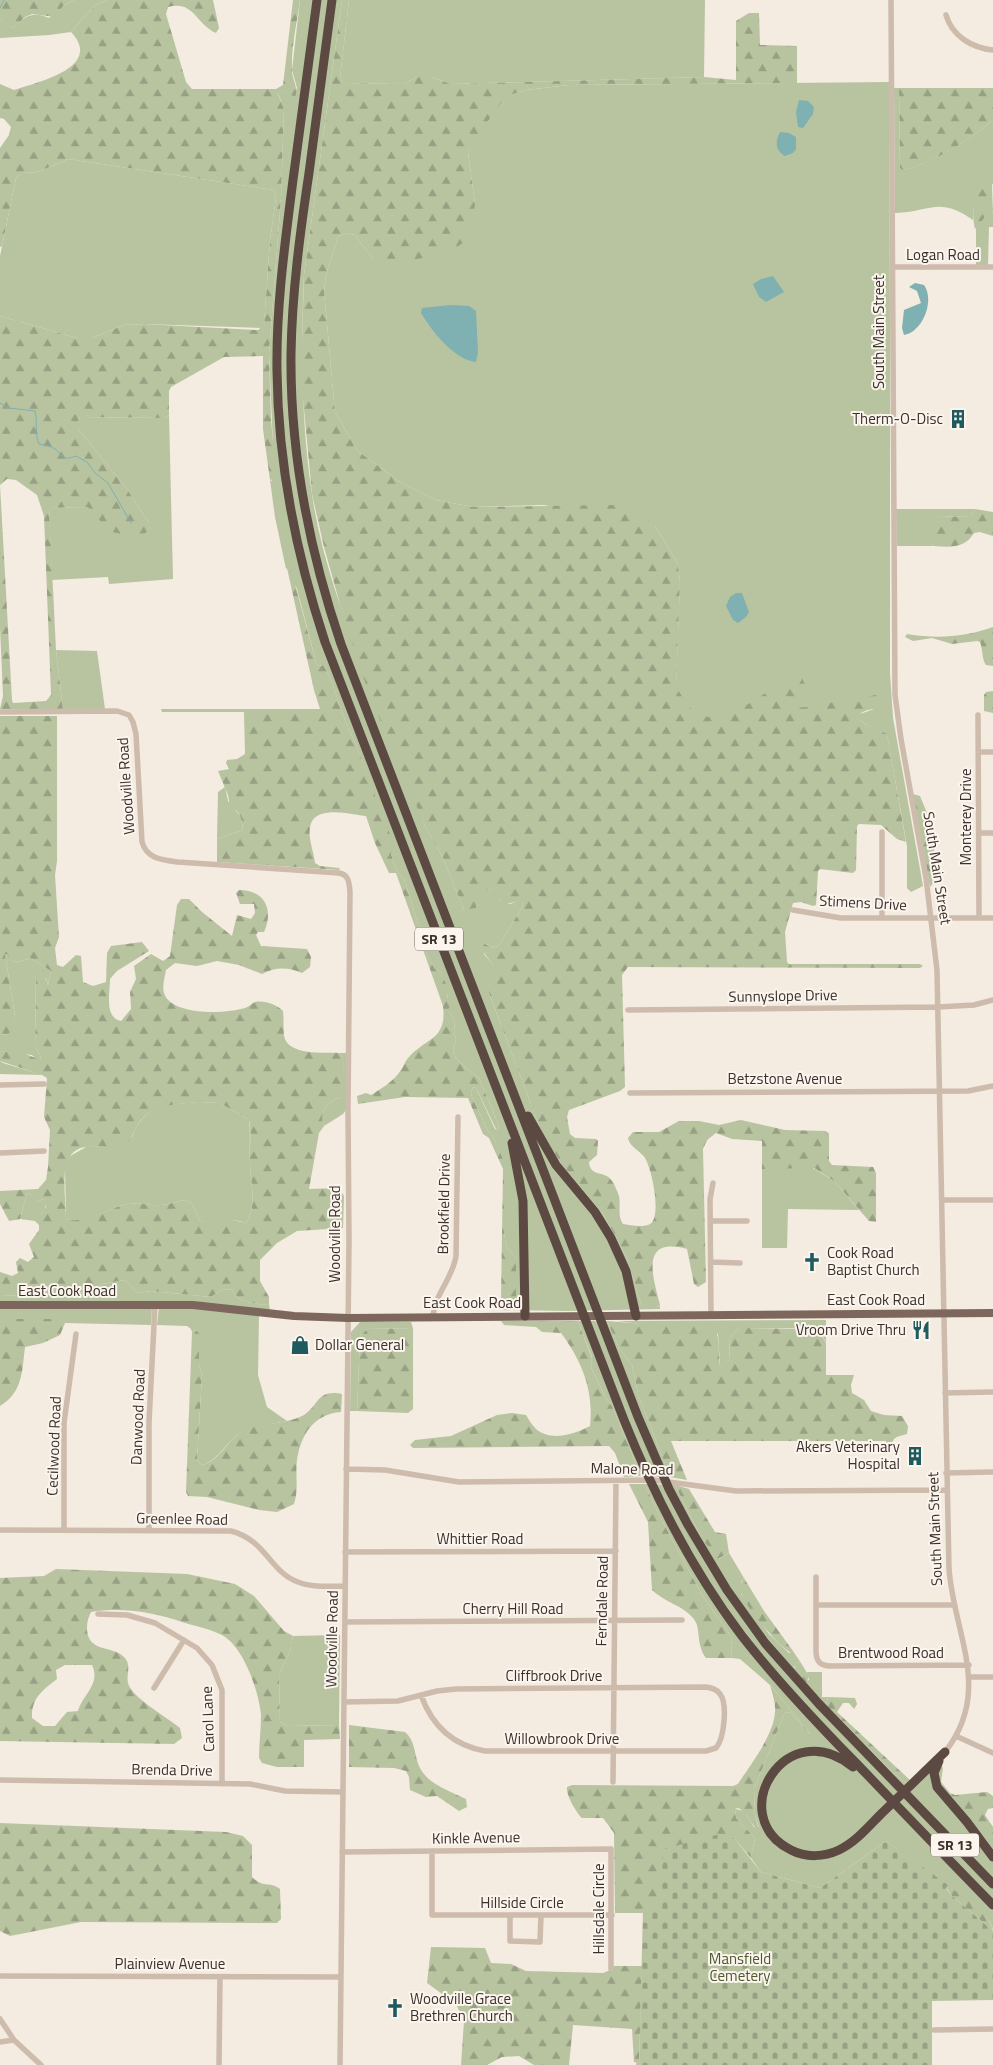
<svg xmlns="http://www.w3.org/2000/svg" width="993" height="2065" font-family="'Titillium Web',sans-serif">
	<defs>
		<pattern id="forest-firs" width="22" height="20" patternUnits="userSpaceOnUse" patternTransform="scale(1.25)"><rect width="22" height="20" fill="#b8c4a0"/><path d="M5 1l3.5 6h-7zM16 11l3.5 6h-7z" fill="#97a083"/></pattern>
		<pattern id="cemetery-stones" width="16" height="16" patternUnits="userSpaceOnUse" patternTransform="scale(1.25)"><rect width="16" height="16" fill="#b8c4a0"/><path d="M2 7V4a2 2 0 0 1 4 0v3zM10 15v-3a2 2 0 0 1 4 0v3z" fill="#97a083"/></pattern>
	</defs>
	<rect width="100%" height="100%" fill="#f4ebe1"/>
	<path fill="#b8c4a0" d="M74,0H108L95,5L71,32L49,35L0,38V19L5,24L13,28C25,16 32,11 49,18L63,6Z
		M300,0H342L304,275C301,348 301,421 312,494C321,557 344,618 367,678C387,727 406,776 425,826L443,858L464,910L481,891L489,889L498,894L501,901L510,904L521,900L523,905L521,909L499,945L494,948L486,944L484,954L496,968V978L489,985V993L541,1131L562,1165L602,1213L612,1230L627,1258L642,1307H658L660,1305V1309L566,1311L501,1310V1301L503,1305L516,1304V1258L507,1248L504,1234L503,1162L494,1138L488,1131L472,1097L471,1092L473,1087L476,1088L495,1129L498,1130L499,1126L479,1078L465,1067L456,1058L453,1051L456,1039L454,1032L455,1021L448,1011L447,991L441,972L435,969L428,958L405,881L396,869L391,854L393,845L354,740C341,716 337,690 324,665L318,666L316,662L297,589L287,568L286,569L275,517L270,480L272,481L273,446L269,353L281,198L284,109L278,93L283,91L288,92L293,96L297,88L292,70Z
		M349,0H705L704,77L451,84L431,77H417L404,84L343,83L340,78Z
		M889,82L890,324V673L893,718L923,886L911,892L907,888V846L887,735L865,724L860,720V714L874,709L708,731L675,706L680,583L678,564L655,526L544,505L473,507L436,500L400,482L358,451L335,412L324,291L326,275L338,237L345,233L355,235L374,260L475,204L468,152L471,143L505,96L526,90L569,85Z
		M894,88H899L900,168L902,170C928,166 973,138 993,120V184C977,192 973,202 973,220C938,196 932,212 895,213Z
		M68,159L274,190L276,198L270,240L264,326L261,328L144,324L124,325L92,338H77L0,316V256L16,178L21,173L38,172Z
		M986,216H993V227H989L988,265H976V227Z
		M169,415L173,579L109,584L108,577L52,580L49,508L87,507L93,510L107,528L111,531L140,534L149,528V523L127,489L78,429V422L80,417L164,418Z
		M896,509H975L970,516L939,517L929,542L934,546H897Z
		M56,650L97,651L105,709H63Z
		M225,787L228,801L241,817L243,830L217,839L218,792Z
		M5,954H7L12,961L19,962L30,958L51,971L48,985L46,978L36,972L35,1046L41,1057L40,1060H37L32,1055L0,1051V1034L7,1035L15,1016Z
		M339,1053H346V1110L343,1114L324,1126C319,1111 327,1103 341,1097L344,1061Z
		M0,1061L3,1063L43,1075L0,1074Z
		M200,1102L220,1103L249,1120C251,1134 249,1148 250,1162C250,1181 258,1207 246,1223C233,1218 230,1223 217,1224C211,1225 206,1223 200,1221L192,1204L186,1200C178,1201 170,1204 162,1205C150,1206 139,1202 127,1204C108,1208 84,1226 66,1219L65,1165L70,1156L88,1146L109,1147L132,1137C143,1104 170,1104 200,1102Z
		M788,1167L813,1168L834,1181L859,1210L788,1209L787,1248H762V1169Z
		M27,1193L33,1195L36,1202L44,1199L46,1200C45,1207 47,1211 39,1215V1225L35,1221L20,1219Z
		M125,1280L137,1293L151,1291L211,1297L223,1289L232,1290C234,1292 235,1295 237,1297C243,1303 261,1305 269,1304L270,1310L195,1302H0V1296L28,1295L41,1290L90,1293L102,1284Z
		M152,1307L151,1325L65,1323L58,1319H0V1308Z
		M159,1307L207,1309L259,1315L258,1375L267,1407L287,1421C273,1424 257,1426 244,1431C227,1439 220,1460 202,1465L197,1460L202,1375L199,1364V1333L196,1330L192,1332L191,1329L187,1326L157,1325Z
		M826,1320V1343L821,1332L809,1328H739L730,1338L729,1360L723,1367L720,1365L718,1334L617,1321Z
		M578,1321H607L619,1348L632,1365L638,1394L670,1477L641,1476L613,1408L605,1396L591,1367L592,1357Z
		M360,1322H411L413,1328L367,1329L360,1336L357,1411H350L351,1332Z
		M645,1484L675,1485L702,1539L719,1559L729,1553L744,1578L741,1582V1594L769,1634L789,1653L793,1651L801,1663L797,1662L794,1667L804,1682L809,1680L807,1672H822V1697H828L826,1705L891,1771L906,1783L941,1765L943,1768L941,1782L950,1793L947,1797L985,1838L993,1851V1929L990,1922L980,1911L886,1841L820,1888L761,1872L751,1858L755,1838L736,1818L735,1809L744,1811L754,1827H759L755,1815L754,1789L785,1712L791,1713L809,1734L810,1733L770,1685L740,1659L732,1658L731,1636L702,1595L659,1515Z
		M340,1635L339,1725L288,1726L280,1722L279,1675L290,1651L293,1636Z"/>
	<path fill="url(#forest-firs)" fill-rule="evenodd" d="M0,0H74L63,6L55,17L32,14L25,17L13,28L5,25L0,19Z
		M108,0H213L219,28L216,33C196,24 194,0 168,7L166,14L186,82L192,89H276L283,85L293,0H300C297,23 291,47 292,70C292,80 299,87 295,97L283,91L278,94L284,109L281,198L269,353L271,419L276,476L275,479L270,480L263,429V356L224,357L171,387L169,391V415L164,418L80,417L78,422V429L127,489L149,523V528L146,533C136,535 114,536 106,528C99,521 96,512 87,507L49,508L56,650L63,709H0L3,696L0,627V316L77,338H92L124,325L144,324L258,330L264,325L270,240L276,198L274,190L68,159L38,172L21,173L16,178L2,246L0,247V148L9,135L11,127L4,119L0,118V84L14,90C39,82 104,67 71,32L95,5ZM7,479L16,480L37,495L44,516L51,695L46,701L13,703L12,700L0,485Z
		M342,0H349L340,78L343,83L404,84L417,77H431L451,84L704,77L736,80V21L749,13H759L760,45L797,46V83L569,85L526,90L506,96L472,143L468,152L475,204L472,224L464,242L453,250L399,264L374,260L355,235L345,233L338,237L326,275L324,291L335,412L358,451L400,482L436,500L473,507L614,505L639,513L655,526L678,564L680,583L676,687L689,707L703,717L729,716L788,679L802,677L805,685L801,694L794,700L795,708L806,707L882,694L883,704C876,708 866,709 860,714V720L865,724L887,734L906,842L897,839L881,825L859,824L857,826L856,870L853,873L820,869L818,871L816,905L813,906L801,902L793,903L785,932L787,962L789,964H920L923,966L920,968L628,967L622,975L625,1087L620,1091L569,1110L567,1117L570,1134L575,1138L596,1139L598,1141L597,1155L589,1162C590,1178 606,1170 612,1181C615,1185 617,1191 619,1196C621,1205 617,1216 623,1224C630,1225 644,1228 650,1224C662,1217 652,1169 645,1158C640,1150 630,1148 628,1138L633,1132H659L679,1121H699L719,1125L741,1120L785,1130L826,1131L829,1134V1161L832,1165L873,1167L876,1173V1222L869,1221L834,1181L814,1168L762,1169V1141L732,1139L716,1133L707,1140L703,1149L706,1282L698,1287L694,1284L687,1249C639,1236 653,1277 660,1305L654,1309L642,1307L627,1258L612,1230L602,1213L562,1165L541,1131L489,993V985L496,977C496,962 486,960 481,946L483,943L494,948L499,945L521,909L523,905L521,901L506,904C498,900 498,894 489,889L477,895L476,908L464,910L443,858L425,826L368,691L341,608L324,547L312,494L301,378L304,275Z
		M899,88H993V120C973,138 929,166 902,170L900,168Z
		M992,184L993,216H986L975,229C972,217 972,199 981,190C984,188 989,186 992,184Z
		M975,509L993,512V536L980,532L974,533C964,549 951,547 934,546L929,542V532L939,517L970,516Z
		M287,568L291,569L316,662L318,666L324,665C337,690 341,716 354,740L394,845L391,854L396,869L405,881L428,958L435,969L441,972L447,987V997L451,1002L448,1011L455,1021L454,1032L456,1039L453,1051L456,1058L465,1067L479,1078L499,1126L498,1130L496,1129L476,1088L473,1087L471,1092L472,1097L488,1131L494,1138L504,1162V1234L507,1248L516,1258V1304L514,1309L505,1307L501,1301L503,1169L489,1138L483,1134L468,1098L405,1097L358,1104L357,1096L366,1093L371,1095C382,1088 393,1082 401,1070C404,1066 405,1061 409,1057C427,1037 447,1040 443,1006L396,873H389L375,843L366,816C352,815 313,803 310,828C308,838 314,853 315,863L320,866L339,868L340,870L217,862V839L243,830C242,820 241,811 230,807L228,795L218,771L229,769L226,763L227,760L237,759L245,754L244,712H162L161,709H320L314,690Z
		M993,627V666L986,665C982,660 983,650 980,642L977,641L952,644L932,638L913,641L905,637L907,634C937,639 965,637 993,627Z
		M993,691V713L984,711V695L986,692Z
		M0,716H57V861L55,875L59,937L55,948L57,965L63,967L76,955L81,956L83,982L93,986L106,982L107,953L111,946L142,942L149,951L117,971L110,979C110,992 104,1018 121,1021L131,1009L130,992L136,979L134,966L151,954L163,961L170,956L177,905L181,899H189L202,912L232,936L237,915L251,919L255,913L254,904H240L236,893L239,890C265,890 274,910 264,932H258L256,935L261,946L307,949L311,957L310,967L302,973C287,967 276,967 262,974L239,965L217,961L197,966L175,963L166,970C165,976 162,987 164,993C171,1016 226,1014 245,1008C249,1007 252,1003 255,1002C265,1000 277,1005 283,1011C284,1019 283,1028 284,1036C288,1056 324,1052 339,1053L344,1060L343,1093L341,1097C327,1103 319,1111 324,1126L319,1133L309,1189L339,1188L344,1196L343,1228L297,1231L277,1243L260,1260V1281L269,1297V1304C261,1305 243,1303 237,1297C235,1295 234,1292 232,1290L223,1289L211,1297L151,1291L137,1293L125,1280L102,1284L90,1293L41,1290L28,1295L0,1296V1272L12,1276L18,1273L16,1262L20,1258L28,1262L34,1257L29,1244L39,1230V1214L43,1213V1209L46,1208L44,1199L36,1202L33,1198V1195L27,1193L20,1219L9,1221L0,1204V1191L38,1189L46,1180L48,1167L50,1130L44,1117L47,1078L42,1075L0,1061V1051L21,1052L40,1060L41,1057L35,1046L36,972L37,970H43L48,985L51,971L30,958L19,962L12,961L7,954H5L15,1016L10,1032L7,1035L0,1034ZM200,1102L220,1103L249,1120C252,1134 249,1148 250,1162C250,1181 258,1207 246,1223C227,1217 220,1227 200,1221L192,1204L186,1200C178,1201 170,1204 162,1205C150,1206 139,1202 127,1204C109,1208 83,1225 66,1219C66,1204 61,1170 69,1158C81,1138 105,1152 123,1145C132,1141 133,1132 138,1124C151,1104 178,1104 200,1102Z
		M913,794L920,796L934,830V882L930,887Z
		M0,1319H59L65,1323L60,1335L43,1343L25,1347C22,1371 23,1392 0,1406Z
		M501,1321H578L592,1358L591,1367L605,1396L613,1408L641,1476L624,1477L615,1453L609,1446L413,1448L410,1445L415,1440L451,1436L497,1415L512,1413L526,1415C529,1420 532,1425 536,1429C551,1442 575,1434 590,1426C594,1391 582,1361 561,1333L542,1332L536,1327L504,1325Z
		M607,1321L645,1324L712,1325C721,1334 718,1352 720,1365L723,1366L729,1360L730,1338L739,1328L818,1329L826,1343V1375H854L851,1385L852,1393L864,1400L871,1411L884,1415L902,1416L908,1426L907,1434C893,1438 896,1436 889,1448H887L886,1441H671L687,1480L670,1477L638,1394L632,1365L619,1348Z
		M413,1328V1409L408,1413L357,1411L360,1336L367,1329Z
		M196,1330L199,1333V1364L202,1375L197,1460L202,1465C220,1461 227,1440 243,1431C261,1422 285,1425 304,1415C319,1405 317,1389 342,1394L341,1412C314,1414 301,1434 297,1460C295,1475 299,1489 294,1504L277,1512L259,1510L207,1497L188,1496L186,1492L192,1332Z
		M629,1484H645L659,1515L702,1595L731,1636L732,1658H706C695,1643 702,1628 693,1618C682,1605 664,1602 652,1590L648,1522Z
		M675,1485L689,1489L715,1532L726,1534L729,1553L718,1559L702,1539Z
		M56,1569L187,1574L235,1584L254,1596L284,1631L293,1636L290,1651L279,1675L280,1722L288,1726L339,1725L340,1739L304,1740V1767H277L262,1763L259,1758C259,1744 261,1729 261,1715C259,1692 244,1647 222,1635C210,1629 195,1626 182,1622C153,1612 121,1607 91,1612C88,1618 87,1622 87,1630C89,1653 112,1645 124,1657C132,1665 126,1674 128,1683C131,1697 168,1718 180,1728L182,1738L174,1744L0,1741V1578L44,1576ZM65,1665H92C101,1684 83,1694 78,1711L67,1712L55,1726H43L32,1718C31,1698 43,1690 57,1679L56,1670Z
		M744,1578L764,1611L793,1651L792,1653C780,1649 745,1606 741,1593C739,1588 741,1582 744,1578Z
		M797,1662L801,1663L809,1676L807,1682H804L795,1670V1664Z
		M770,1685L810,1733L809,1734L791,1713L785,1712L754,1789L755,1815L759,1829C750,1826 749,1813 738,1808L735,1809L736,1818L755,1838L751,1858L735,1839L657,1910H643V1913H615L614,1833L603,1818H582C576,1812 566,1795 567,1787L572,1785L733,1786L738,1784C750,1765 774,1735 775,1712C776,1703 772,1693 770,1685Z
		M828,1697L855,1698L857,1704L854,1709L849,1703H843L837,1712L911,1781L906,1783L891,1771L826,1705Z
		M349,1725L405,1732C416,1741 414,1756 420,1768C429,1785 450,1791 466,1799L467,1807L459,1811L437,1796L426,1797L410,1790L409,1777L406,1771L394,1768L349,1767Z
		M987,1792L993,1796V1808L988,1809L985,1815L993,1827V1851L985,1838L947,1797L950,1793L955,1795Z
		M0,1823L226,1832L243,1836L252,1845V1877C264,1889 270,1881 280,1889L281,1919L277,1923L81,1922L10,1936L0,1931Z
		M948,1885C962,1897 990,1912 993,1931L951,1895L946,1887Z
		M431,1947L485,1948L491,1963L511,1964L526,1971L603,1973L613,1969V1966H642L639,2063L634,2062L632,2029L573,2025L569,2065H534L519,2056L502,2057L487,2065H461L464,2021L456,2004L427,1983Z"/>
	<path fill="url(#cemetery-stones)" d="M720,1834L735,1839L761,1872L820,1888L886,1841L948,1885L946,1888L951,1895L993,1931V2000L932,2001V2065H639L643,1910L657,1909L664,1849Z"/>
	<path fill="#7fb0b2" d="M799,100L808,101L814,107L813,114L803,128L798,127L796,112Z
		M780,132L789,133L796,137V149L793,153L785,156C775,150 775,142 780,132Z
		M773,276L784,292L766,302L759,297L753,284L761,279Z
		M915,283L924,285C935,300 923,332 904,335L902,328L904,310L921,303L917,291L909,287Z
		M451,305L469,306L476,311L478,352L476,362C454,360 432,331 421,313L422,308Z
		M736,593H742L749,612L746,617L738,623L733,620L726,606L730,597Z"/>
	<g fill="none" stroke-linecap="round" stroke-linejoin="round">
		<path stroke="#7fb0b2" stroke-width="1" d="M0,8L4,0
			M0,403L9,408L35,411C38,422 34,433 39,444C44,445 51,446 55,449C65,457 61,461 76,456L87,462L95,473L108,483L131,523"/>
		<path stroke="#cdbbac" stroke-width="5.5" d="M891,0L895,695L901,739L926,878L937,970L949,1569C954,1635 993,1691 945,1752
			M946,15C952,36 972,48 993,50
			M893,267H993
			M0,712L117,711L129,715L133,722L136,734L142,842C147,859 162,860 178,862L339,873C349,875 349,882 350,892L348,1110L349,1241L340,2065
			M978,715L979,918
			M979,752H993
			M979,833H993
			M793,910L841,918H993
			M882,918V832
			M628,1010L938,1007L974,1005L993,1000
			M0,1085L44,1084
			M630,1093L968,1091L993,1086
			M0,1153L44,1151
			M942,1200H993
			M711,1221H747
			M711,1262L740,1263
			M711,1315L710,1199L713,1183
			M433,1317C434,1295 453,1278 456,1256L458,1117
			M945,1393L993,1392
			M346,1469L385,1470L459,1482L654,1480L736,1491L947,1490
			M946,1473L993,1472
			M0,1530L231,1531C266,1540 270,1572 298,1582C313,1588 330,1586 345,1586
			M64,1530V1423L76,1334
			M149,1530V1422L155,1305
			M345,1552L616,1551
			M816,1577V1653C817,1662 820,1665 829,1666L969,1665
			M816,1605H954
			M98,1614L127,1615L155,1623L197,1648L212,1665L222,1690V1784
			M345,1622L682,1620
			M970,1677H993
			M154,1688L184,1640
			M344,1702L398,1701L437,1691L456,1689L706,1687C712,1688 717,1689 720,1694C728,1704 724,1739 716,1748L706,1751H485C452,1745 432,1726 421,1695
			M956,1736L993,1753
			M0,1780L250,1784L285,1791L343,1792
			M613,1782L616,1481
			M432,1851V1915H612
			M342,1852L611,1849V1969
			M510,1915V1941L540,1942L541,1915
			M0,1976L341,1977
			M0,2019L14,2040L41,2065
			M934,2030L993,2029
			M0,2042L14,2040
			M639,2064V2065
			M219,2065L220,1977"/>
		<path stroke="#7d675c" stroke-width="8" d="M0,1305H193L294,1316L348,1318L993,1313"/>
		<path stroke="#5c4a42" stroke-width="9" d="M317,0C309,60 301,120 293,180C285,243 276,307 277,371C278,464 296,554 325,642L624,1420C655,1497 692,1570 742,1636C777,1681 816,1722 856,1763C901,1810 947,1858 993,1905
			M332,0C324,58 317,115 309,173C300,233 292,293 291,354C290,453 309,550 341,644L638,1417L669,1489L688,1525L727,1590L765,1643L819,1704L993,1884
			M528,1116L556,1165L595,1212L611,1238L626,1271L636,1316
			M512,1143L523,1201L525,1316
			M939,1761L934,1773L937,1787L967,1822L993,1857
			M853,1767C786,1712 723,1816 791,1850C806,1858 824,1857 839,1850C856,1842 869,1826 882,1813C903,1793 924,1772 945,1752"/>
	</g>
	<defs>
		<g id="building-bare" transform="scale(1.5)"><path d="M-4-6H4V6H1V3H-1V6H-4ZM-2.5-4.3h1.7v1.8h-1.7ZM.8-4.3h1.7v1.8H.8ZM-2.5-1h1.7V.8h-1.7ZM.8-1h1.7V.8H.8Z" fill="#1f5a5e" stroke="#fbf5ee" stroke-width="2.5" paint-order="stroke"/></g>
		<g id="church-bare" transform="scale(1.5)"><path d="M-1.2-6h2.4v3.5h3.3v2.4h-3.3V6h-2.4V-.1h-3.3v-2.4h3.3Z" fill="#1f5a5e" stroke="#fbf5ee" stroke-width="2.5" paint-order="stroke"/></g>
		<g id="restaurant-bare" transform="scale(1.5)"><path d="M-5-6h1v4h1v-4h1v4h1v-4h1v5L-1.5 .5V6h-2V.5L-5-1ZM5-6V6H3V1.5H1.5Q1.5-4 5-6Z" fill="#1f5a5e" stroke="#fbf5ee" stroke-width="2.5" paint-order="stroke"/></g>
		<g id="shop-bare" transform="scale(1.5)"><path d="M-5-2.5h2.3a2.7 3.5 0 0 1 5.4 0H5L5.5 6h-11ZM-1.5-2.5h3a1.5 2.3 0 0 0-3 0Z" fill="#1f5a5e" stroke="#fbf5ee" stroke-width="2.5" paint-order="stroke"/></g>
	</defs>
	<g fill-rule="evenodd">
		<use href="#building-bare" x="958" y="419"/>
		<use href="#church-bare" x="812" y="1262"/>
		<use href="#restaurant-bare" x="921" y="1330"/>
		<use href="#shop-bare" x="300" y="1345"/>
		<use href="#building-bare" x="915" y="1456"/>
		<use href="#church-bare" x="395" y="2008"/>
	</g>
	<g text-anchor="middle" stroke-width="4" stroke-linejoin="round" paint-order="stroke">
		<g fill="#fbf5ee" stroke="#756b66" stroke-width="1">
			<rect x="415" y="927.5" width="48" height="23" rx="4"/>
			<rect x="931" y="1833.5" width="48" height="23" rx="4"/>
		</g>
		<g font-size="14" font-weight="bold" fill="#3b302b">
			<text x="439" y="944">SR 13</text>
			<text x="955" y="1850">SR 13</text>
		</g>
		<g font-size="15" fill="#3b302b" stroke="#fbf5ee">
			<text x="943" y="260">Logan Road</text>
			<text transform="translate(879 332) rotate(-90)" y="5">South Main Street</text>
			<text transform="translate(126 786) rotate(-94)" y="5">Woodville Road</text>
			<text transform="translate(966 817) rotate(-90)" y="5">Monterey Drive</text>
			<text transform="translate(937 868) rotate(81)" y="5">South Main Street</text>
			<text transform="translate(863 903) rotate(3)" y="5">Stimens Drive</text>
			<text transform="translate(783 996) rotate(-1)" y="5">Sunnyslope Drive</text>
			<text x="785" y="1084">Betzstone Avenue</text>
			<text transform="translate(444 1204) rotate(-89)" y="5">Brookfield Drive</text>
			<text transform="translate(335 1234) rotate(-90)" y="5">Woodville Road</text>
			<text x="67" y="1296">East Cook Road</text>
			<text x="876" y="1305">East Cook Road</text>
			<text x="472" y="1308">East Cook Road</text>
			<text transform="translate(138 1417) rotate(-88)" y="5">Danwood Road</text>
			<text transform="translate(54 1446) rotate(-88)" y="5">Cecilwood Road</text>
			<text transform="translate(632 1469) rotate(1)" y="5">Malone Road</text>
			<text transform="translate(182 1519) rotate(1)" y="5">Greenlee Road</text>
			<text transform="translate(935 1529) rotate(-92)" y="5">South Main Street</text>
			<text x="480" y="1544">Whittier Road</text>
			<text transform="translate(602 1601) rotate(-89)" y="5">Ferndale Road</text>
			<text x="513" y="1614">Cherry Hill Road</text>
			<text transform="translate(332 1639) rotate(-89)" y="5">Woodville Road</text>
			<text x="891" y="1658">Brentwood Road</text>
			<text x="554" y="1681">Cliffbrook Drive</text>
			<text transform="translate(208 1719) rotate(-92)" y="5">Carol Lane</text>
			<text x="562" y="1744">Willowbrook Drive</text>
			<text transform="translate(172 1770) rotate(1)" y="5">Brenda Drive</text>
			<text transform="translate(476 1838) rotate(-1)" y="5">Kinkle Avenue</text>
			<text x="522" y="1908">Hillside Circle</text>
			<text transform="translate(599 1909) rotate(-90)" y="5">Hillsdale Circle</text>
			<text x="170" y="1969">Plainview Avenue</text>
		</g>
		<g font-size="15" fill="#3b302b" stroke="#fbf5ee" text-anchor="end">
			<text x="943" y="424">Therm-O-Disc</text>
			<text x="827" y="1258" text-anchor="start">Cook Road<tspan x="827" dy="17">Baptist Church</tspan></text>
			<text x="906" y="1335">Vroom Drive Thru</text>
			<text x="315" y="1350" text-anchor="start">Dollar General</text>
			<text x="900" y="1452">Akers Veterinary<tspan x="900" dy="17">Hospital</tspan></text>
			<text x="410" y="2004" text-anchor="start">Woodville Grace<tspan x="410" dy="17">Brethren Church</tspan></text>
		</g>
		<g font-size="15" fill="#4a5a2e" stroke="#fbf5ee">
			<text x="740" y="1964">Mansfield<tspan x="740" dy="17">Cemetery</tspan></text>
		</g>
	</g>
</svg>
